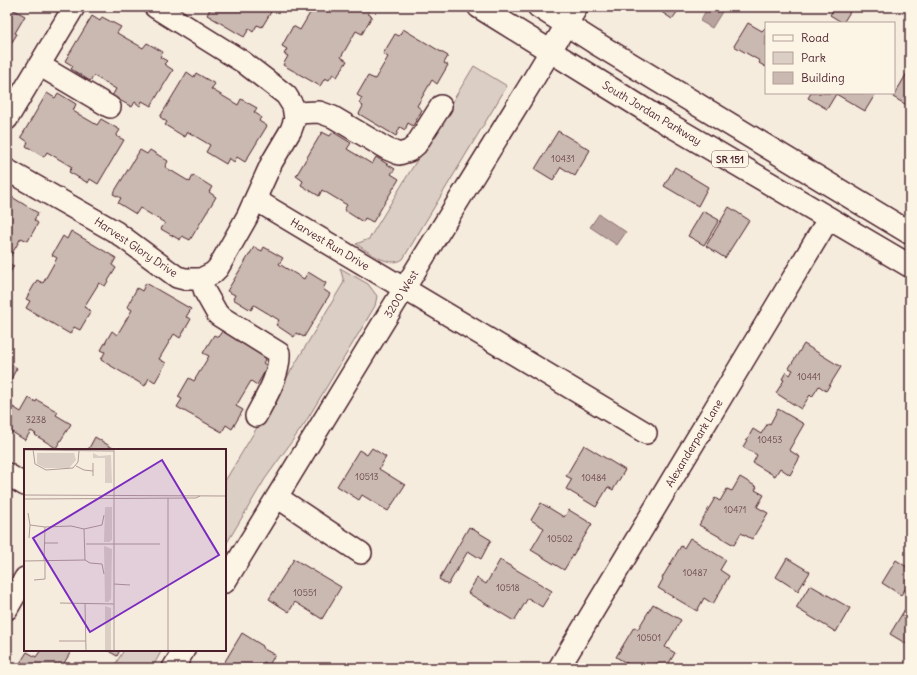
<svg xmlns="http://www.w3.org/2000/svg" width="917" height="675" font-family="Delius,sans-serif">
	<rect width="100%" height="100%" fill="#f5ecde"/>
	<filter id="ink" filterUnits="userSpaceOnUse"><feTurbulence type="fractalNoise" baseFrequency=".025" numOctaves="2"/><feDisplacementMap in="SourceGraphic" scale="8" xChannelSelector="R" yChannelSelector="G"/><feConvolveMatrix kernelMatrix="1 2 1 2 8 2 1 2 1" color-interpolation-filters="sRGB"/></filter>
	<g filter="url(#ink)">
		<path fill="#dbcec4" stroke="#927678" d="M474,66L507,86L403,259C389,269 368,251 356,244L369,239Z
			M340,268L368,284L377,296L375,306L305,423L265,479L225,546V481L344,282Z
			M124,650H162L152,668H113Z"/>
		<path fill="#b8a39e" stroke="#8c6e70" d="M708,7H725L712,28L700,21Z
			M599,214L626,232L617,245L590,227Z"/>
		<path fill="#cab9b1" stroke="#4a1f2b" d="M7,7H9L25,16L15,33L17,34L7,50Z
			M211,7H266L265,8L271,12L262,27L257,25L253,32L249,29L244,37L207,15Z
			M312,7H372L368,14L372,16L362,34L356,31L341,57L347,61L337,77L333,74L329,80L325,78L320,86L283,65L288,56L284,54L287,49L282,46L293,26L300,30L313,8Z
			M654,7H681L672,19Z
			M835,7H853L843,23L830,15Z
			M92,16L100,21L102,17L121,27L117,33L143,48L147,43L163,52L160,57L167,61L164,64L173,70L151,106L142,101L140,106L135,102L132,107L112,96L116,89L94,76L90,81L71,69L73,66L65,61Z
			M748,23L762,31L766,27V67L759,63L760,61L734,46Z
			M403,29L448,56L444,63L448,65L437,84L432,80L417,106L422,110L413,126L408,123L405,130L400,127L396,136L359,114L363,106L359,103L362,98L357,95L368,76L375,79L388,57L383,54L395,34L399,36Z
			M910,68V107L893,97Z
			M187,72L194,77L196,73L215,84L211,89L238,105L241,99L257,108L254,112L261,117L259,121L267,126L245,162L237,157L234,162L229,158L226,164L206,152L210,145L188,132L185,137L165,125L167,122L160,117Z
			M47,93L55,98L58,93L76,104L73,111L97,125L101,119L120,130L116,136L124,140L98,184L90,179L88,183L69,172L72,167L47,152L44,157L26,146L28,142L21,137Z
			M811,93H876L865,111L836,94L827,109L808,98Z
			M558,131L590,150L575,176L561,167L553,180L535,169Z
			M322,132L330,136L333,132L351,143L347,149L372,164L376,157L395,169L391,174L399,179L373,222L365,218L363,222L344,210L347,205L322,190L319,196L301,185L303,181L296,176Z
			M140,150L147,154L150,150L168,161L165,167L190,182L193,175L212,187L209,192L216,197L190,240L182,236L180,240L161,229L165,223L140,208L136,214L118,203L121,198L113,194Z
			M675,167L708,187L698,206L664,186Z
			M7,194L38,213L34,220L38,223L28,241L21,238L7,262Z
			M729,207L749,220L725,258L706,246Z
			M703,211L719,220L704,245L688,236Z
			M71,231L116,258L112,265L116,268L105,286L99,283L84,307L91,311L80,330L74,327L70,334L26,308L30,301L26,299L37,280L43,283L57,258L52,255L63,236L67,239Z
			M254,247L262,251L264,247L283,258L279,264L304,279L308,272L326,283L323,289L330,294L304,337L296,333L294,337L276,325L279,320L254,305L251,310L233,299L235,295L227,291Z
			M7,263L14,266L7,277Z
			M146,283L191,309L186,317L191,319L180,338L174,334L159,359L166,363L155,382L149,378L145,386L101,360L105,352L101,350L112,331L117,335L132,310L127,307L137,288L142,291Z
			M223,330L268,356L263,363L268,366L257,385L251,381L236,406L243,410L232,429L226,425L222,432L177,407L182,399L178,397L189,378L194,381L209,356L203,353L214,335L218,337Z
			M804,344L841,367L826,391L819,386L812,397L810,395L801,409L776,393L784,380L782,379L786,372L790,375L793,370L789,368Z
			M7,362L17,368L7,386Z
			M29,398L36,402L37,400L58,412L56,415L71,424L56,448L35,435L36,434L31,431L25,440L7,429V417L13,407L21,412Z
			M778,409L804,424L789,450L800,457L790,475L780,468L775,476L753,463L757,455L743,447L753,429L761,434L768,423L770,424Z
			M95,437L116,450H88Z
			M584,445L625,470L613,490L608,487L596,507L566,489L572,479L566,476Z
			M372,448L386,457L379,469L405,485L388,511L362,495L359,500L337,486L359,450L367,455Z
			M740,477L757,487L755,490L764,495L757,507L768,513L752,539L741,533L734,545L699,525L715,498L720,501L727,489L732,491Z
			M541,503L564,517L569,510L592,524L564,570L531,550L544,528L531,520Z
			M469,527L491,540L481,559L468,551L448,585L439,579Z
			M690,538L726,560L720,570L729,576L713,604L704,598L697,611L658,588L663,579L662,578L681,546L684,548Z
			M787,558L810,572L798,591L776,577Z
			M294,559L341,587L322,619L295,602L289,612L269,599Z
			M500,560L552,591L542,607L528,598L514,621L468,593L477,578L486,584Z
			M896,560L910,569V582L901,595L882,583Z
			M810,585L850,608L836,632L796,608Z
			M653,604L681,620L665,647L675,653L666,668L656,663L653,668H635L616,657L634,627L638,629Z
			M905,609L910,611V646L890,634Z
			M242,633L263,646L262,648L275,655L269,665L264,662L260,668H221Z
			M41,650H72L61,668H17L27,652L36,657Z
			M107,650H120L117,656Z
			M423,663L431,668H420Z"/>
		<g fill="none" stroke-linecap="round" stroke-linejoin="round">
			<g stroke="#4a1f2b" stroke-width="24">
				<path id="minor" d="M39,65L110,107
					M294,113L319,112L333,117L387,149L399,154L409,151L416,145L441,106
					M7,119L74,7
					M7,170L116,232L177,277L185,279H201L213,273L218,268L247,217L272,162L291,130L295,119L293,106L286,95L243,62L155,7
					M256,200L646,433
					M201,279L205,292L218,315L279,353C280,375 266,397 256,416
					M7,474L25,485
					M277,497L361,553
					M225,582L383,323L533,80L577,7
					M7,609L25,578
					M173,668L184,650
					M559,668L829,218"/>
			</g>
			<g stroke="#4a1f2b" stroke-width="25">
				<path id="major" d="M479,7L660,119L910,266
					M539,7L594,42L910,233"/>
			</g>
			<use href="#minor" stroke="#fcf5e5" stroke-width="21"/>
			<use href="#major" stroke="#fcf5e5" stroke-width="22"/>
		</g>
	</g>
	<g text-anchor="middle" stroke-width="3.5" stroke-linejoin="round" paint-order="stroke">
		<g font-size="9" fill="#6a464c">
			<text x="563" y="162">10431</text>
			<text x="809" y="380">10441</text>
			<text x="36" y="423">3238</text>
			<text x="770" y="443">10453</text>
			<text x="367" y="480">10513</text>
			<text x="594" y="481">10484</text>
			<text x="735" y="513">10471</text>
			<text x="560" y="542">10502</text>
			<text x="695" y="576">10487</text>
			<text x="508" y="591">10518</text>
			<text x="305" y="596">10551</text>
			<text x="649" y="641">10501</text>
		</g>
		<rect fill="#fcf5e5" stroke="#7f5f63" stroke-width="1" x="712" y="151" width="36" height="16" rx="3"/>
		<g font-size="10" font-weight="bold" fill="#4a1f2b">
			<text x="730" y="163">SR 151</text>
		</g>
		<g font-size="11" fill="#4a1f2b" stroke="#fcf5e5">
			<text transform="translate(652 113) rotate(31)" y="4">South Jordan Parkway</text>
			<text transform="translate(330 244) rotate(31)" y="4">Harvest Run Drive</text>
			<text transform="translate(136 247) rotate(34)" y="4">Harvest Glory Drive</text>
			<text transform="translate(401 294) rotate(-58)" y="4">3200 West</text>
			<text transform="translate(694 443) rotate(-59)" y="4">Alexanderpark Lane</text>
		</g>
	</g>
	<g transform="translate(24 449)">
		<rect width="202" height="202" fill="#f5ecde"/>
		<path d="M13,4H50L52,11L45,19H21L13,15ZM69,4L75,7L87,6L88,34H81V9H69ZM81,58H88V91L85,93H80ZM80,97L88,100L87,150L84,153H81ZM81,157L87,159V202H81Z" fill="#dbcec4"/>
		<path fill="none" stroke="#b19a96" stroke-width="1" d="M9,0L11,15L22,21L49,19L54,13L55,2M0,1L90,2M52,17L60,21L69,22M69,27V14M0,46L202,47M0,50L172,49L176,47M4,64L6,76L21,78M21,78L47,77L60,80M60,80L61,111M60,80L78,76L80,66M5,89L6,76M20,94H34M62,95H136M61,111L66,114L78,115L80,125M0,112L61,111M20,112L21,78M10,131L21,130V112M90,135L106,136M36,154L90,155M61,154L62,202M35,192H62M90,202V0M144,202V49"/>
		<path fill="#7b2cbf" fill-opacity="0.15" stroke="#7b2cbf" stroke-width="2" d="M138,11L195,106L66,183L9,89Z"/>
		<rect width="202" height="202" fill="none" stroke="#4a1f2b" stroke-width="2"/>
	</g>
	<rect width="917" height="675" fill="none" stroke="#fcf5e5" stroke-width="24"/>
	<rect x="12" y="12" width="893" height="651" fill="none" stroke="#4a1f2b" stroke-width="1.5" filter="url(#ink)"/>
	<rect x="765" y="22" width="130" height="72" fill="#fcf5e5" stroke="#b59f9b"/>
	<rect x="773" y="35" width="20" height="6" fill="#fcf5e5" stroke="#b59f9b"/>
	<text x="801" y="42" font-size="12" fill="#4a1f2b">Road</text>
	<rect x="773" y="52" width="20" height="12" fill="#dbcec4" stroke="#b59f9b"/>
	<text x="801" y="62" font-size="12" fill="#4a1f2b">Park</text>
	<rect x="773" y="72" width="20" height="12" fill="#cab9b1" stroke="#b59f9b"/>
	<text x="801" y="82" font-size="12" fill="#4a1f2b">Building</text>
</svg>
